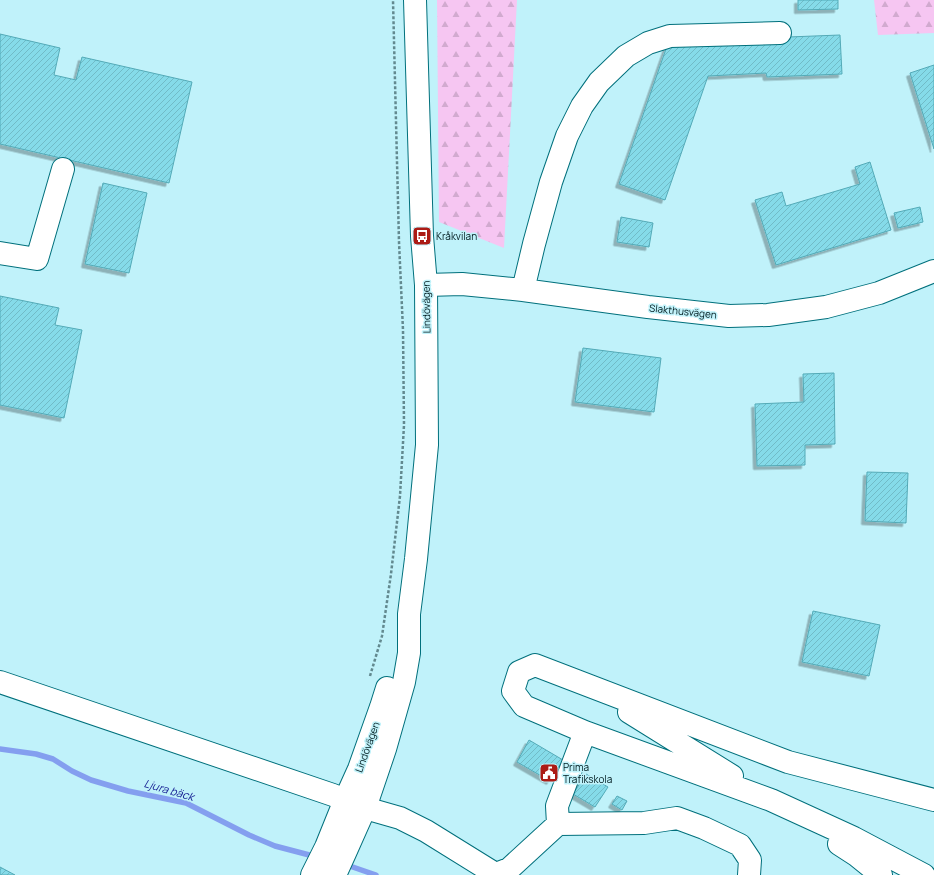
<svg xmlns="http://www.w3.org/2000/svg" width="934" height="875" font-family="Manrope,sans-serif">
	<defs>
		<pattern id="forest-firs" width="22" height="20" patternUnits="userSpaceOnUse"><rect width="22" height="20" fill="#f6c6f2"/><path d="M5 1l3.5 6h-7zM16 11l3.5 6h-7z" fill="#d1aacf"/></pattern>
		<pattern id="building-hatch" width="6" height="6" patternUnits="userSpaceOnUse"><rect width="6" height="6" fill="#85dbe9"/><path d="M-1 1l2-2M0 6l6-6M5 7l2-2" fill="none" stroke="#71bbc7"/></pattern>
		<filter id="shadow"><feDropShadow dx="-3.5" dy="3.5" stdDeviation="0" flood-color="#0004"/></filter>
	</defs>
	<rect width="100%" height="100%" fill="#c0f2fa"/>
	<path fill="url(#forest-firs)" d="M437,0H517L504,248L439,222Z
		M874,0H934V33L878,35Z"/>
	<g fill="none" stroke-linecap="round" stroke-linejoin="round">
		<path stroke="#849fef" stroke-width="5.5" d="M0,749L36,754L53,759L72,771L91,780L128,791L186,803L249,835L275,846L317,857
			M344,864L376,875"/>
	</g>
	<path fill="url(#building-hatch)" stroke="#53aab7" filter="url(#shadow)" d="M798,0H838V9L798,10Z
		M0,34L60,48L54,75L76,80L82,57L192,82L169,183L0,144Z
		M840,35L842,74L767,77L766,73L708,76L665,200L619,184L667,46L762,38Z
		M934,65V149L910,73Z
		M870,162L891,230L776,265L755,200L782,192L786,206L860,184L855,167Z
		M103,183L147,193L129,273L85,264Z
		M920,207L923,222L898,228L894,213Z
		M621,217L653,223L649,247L617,242Z
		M0,296L59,308L55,325L82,330L64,418L0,405Z
		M583,348L661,358L654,412L575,402Z
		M834,373L835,444L805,445V465L757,466L755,404L804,402L803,374Z
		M867,472L908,473L906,523L865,521Z
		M813,611L880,625L869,676L802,662Z
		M529,740L563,760L550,781L517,762Z
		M586,774L608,787L595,807L573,794Z
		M617,796L627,801L622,810L612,804Z
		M0,867L15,875H0Z"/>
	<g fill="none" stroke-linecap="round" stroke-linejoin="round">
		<g stroke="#01707c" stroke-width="24">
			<path id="minor" d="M0,253L37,259L63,169
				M426,285L462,284L523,290L648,307L729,316L768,315L826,307L879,293L934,271
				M523,290L534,244L551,182L567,136L582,106L599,82L626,56L648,43L670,36L780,33
				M0,682L333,795L365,808L400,818L426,831L497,875
				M629,712L732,776
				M558,824L557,806L585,732
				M839,844L856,855L881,875
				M496,874L509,869L558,824L644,823L677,818L704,828L740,845L750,860L749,875
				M924,875L854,838L771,800L585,732L524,706L513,691L519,672L535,665L788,762L934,800"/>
		</g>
		<g stroke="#01707c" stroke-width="24">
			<path id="major" d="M312,875L326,847L345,800L359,769L381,707L387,688
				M335,875L345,853L365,808L385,749L404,682L409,653V614L416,559L427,445L426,285L422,236L415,0"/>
		</g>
		<path stroke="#62898f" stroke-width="2.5" stroke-dasharray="3 2" stroke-linecap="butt" d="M370,676L382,636L391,574L400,496L404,425L403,330L399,242L393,0"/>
		<use href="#minor" stroke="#fff" stroke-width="22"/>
		<use href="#major" stroke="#fff" stroke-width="22"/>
	</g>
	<defs>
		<g id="bus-square" transform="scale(1)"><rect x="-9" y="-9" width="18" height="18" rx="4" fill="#ac1b15" stroke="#c0f2fa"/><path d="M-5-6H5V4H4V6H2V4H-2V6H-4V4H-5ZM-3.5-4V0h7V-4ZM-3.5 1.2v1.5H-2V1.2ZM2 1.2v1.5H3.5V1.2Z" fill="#fff"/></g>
		<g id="civic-square" transform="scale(1)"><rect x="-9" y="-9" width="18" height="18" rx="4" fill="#ac1b15" stroke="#c0f2fa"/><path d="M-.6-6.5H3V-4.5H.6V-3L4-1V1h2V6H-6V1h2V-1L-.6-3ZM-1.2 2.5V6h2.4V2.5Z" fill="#fff"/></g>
	</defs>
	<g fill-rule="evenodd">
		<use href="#bus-square" x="422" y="236"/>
		<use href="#civic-square" x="549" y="773"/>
	</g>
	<g text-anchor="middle" stroke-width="3" stroke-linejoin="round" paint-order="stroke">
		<g font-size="10" fill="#001b1f" stroke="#c0f2fa" text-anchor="start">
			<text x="436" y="240">Kråkvilan</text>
			<text x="563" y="771">Prima<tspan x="563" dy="12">Trafikskola</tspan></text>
		</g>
		<g font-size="10" fill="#001b1f" stroke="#c0f2fa">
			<text transform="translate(426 307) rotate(-91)" y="4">Lindövägen</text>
			<text transform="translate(683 311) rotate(6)" y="4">Slakthusvägen</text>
			<text transform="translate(367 747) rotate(-70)" y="4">Lindövägen</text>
		</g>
		<g font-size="11" font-style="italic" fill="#172194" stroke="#c0f2fa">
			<text transform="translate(169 790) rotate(16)" y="4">Ljura bäck</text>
		</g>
	</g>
</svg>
